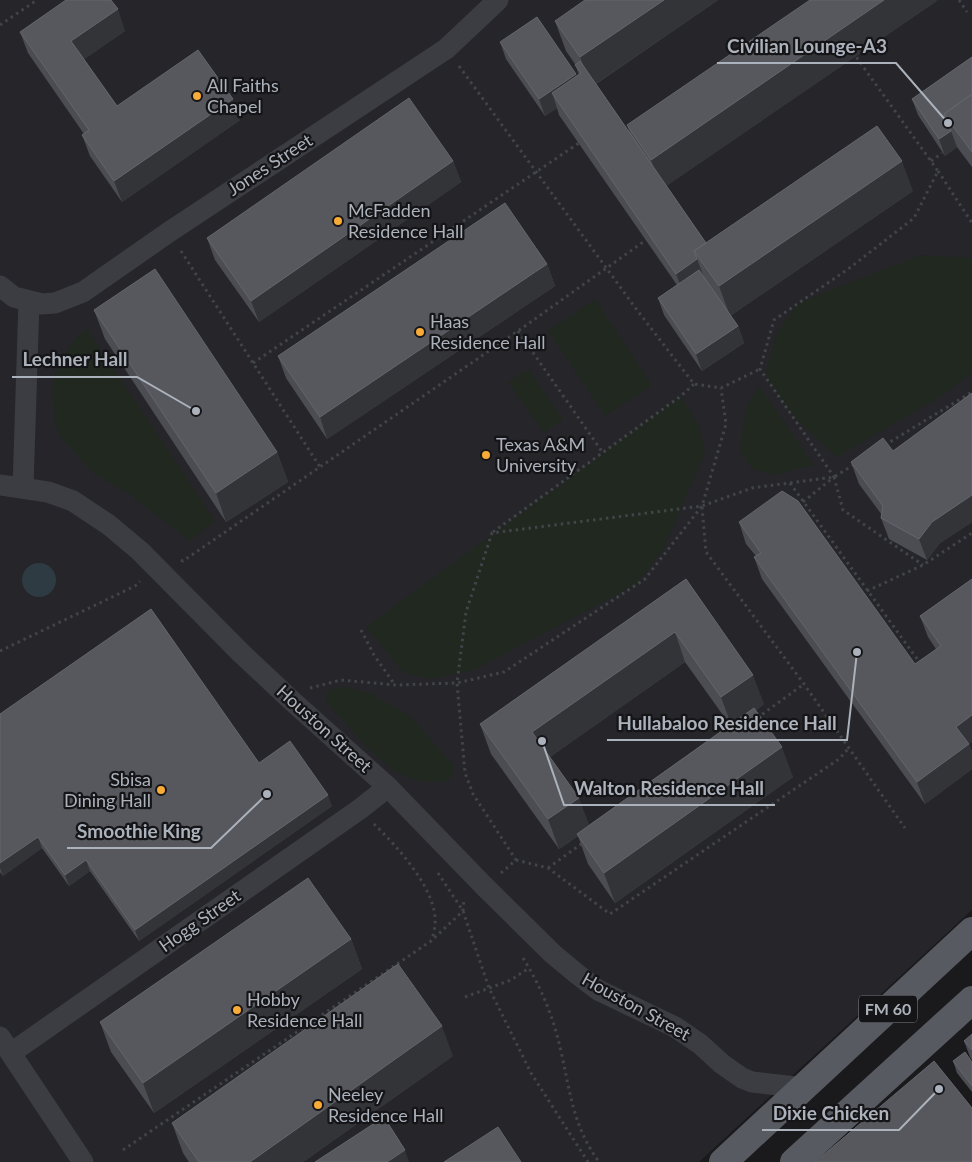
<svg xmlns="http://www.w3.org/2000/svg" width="972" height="1162" font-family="Lato,sans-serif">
	<rect width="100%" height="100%" fill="#1a1a1d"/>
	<path fill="#26262a" d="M0,0H972V910L699,1162H0Z"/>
	<path fill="#202820" d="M921,255L972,258V373L943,395L837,457L795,418L765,376L777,333L798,303Z
		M595,299L652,385L605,416L548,331Z
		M87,329L215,521L190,541L127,492L94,474L61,437L55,423L53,379L62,358L75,339Z
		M528,369L563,419L544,433L508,382Z
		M759,386L814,465L774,475L752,469L740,451L746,409Z
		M681,396L700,429L705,453L663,549L637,584L474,670L431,679L404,673L366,627Z
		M345,687L369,693L409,715L455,767C453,779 447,783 434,782C421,781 408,779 397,772C371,756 349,726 328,704L326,698L328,691L335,688Z"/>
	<path fill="#2f3b42" d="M22 580a17 17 0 1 1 34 0a17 17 0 1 1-34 0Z"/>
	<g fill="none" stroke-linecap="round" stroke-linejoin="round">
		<path stroke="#414449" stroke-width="3" stroke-dasharray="2.5 4" stroke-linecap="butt" d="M959,0L967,12
			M0,25L37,0
			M459,66L637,310L694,384L721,388L760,369
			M931,161L942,153
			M938,171L972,223
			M181,251L320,467
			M518,331L603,453
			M253,363L579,143
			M885,445L972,392
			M834,477L843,510L923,565
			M790,483L920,663
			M798,506L834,477L760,369L774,320L851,267L914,218L938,171L854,54
			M702,507L706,552L804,684L905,828
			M493,532L681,396L694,384
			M181,560L183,561L518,331L646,240
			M867,591L923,565L972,533
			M361,630L374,655L395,685
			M0,651L135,586L140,581
			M310,688L341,680L396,685L457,683L504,672L645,579L702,506L726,424L721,388
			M757,718L804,684
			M374,824C397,846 438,891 435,924C435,929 433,935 432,940
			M516,860L548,868L610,914L839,759L848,749
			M548,868L584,842
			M438,873L463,911L489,988L531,1073L588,1162
			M501,873L516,860L473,794L465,773L457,683L466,612L492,533L702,506L752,488L834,477L855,464
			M523,958C540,985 553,1016 560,1047C570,1089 572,1125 599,1162
			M465,997L511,980L529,968
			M123,1150L431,941L463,911L464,898"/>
		<path stroke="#3b3d42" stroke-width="21" d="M0,286L14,297L42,304L55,303L83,292L169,232L446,49L498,0
			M0,485L48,492L73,501L109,525L140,551L240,652L291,700L388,787L485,887L553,954L577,974L598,990L675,1027L700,1044L722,1064L742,1078L752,1082L804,1088
			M23,487L29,301
			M0,1037L83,1162
			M11,1053L360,809L388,787"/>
		<path stroke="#575a61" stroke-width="28" d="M723,1162L972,931
			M794,1162L972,1000"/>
	</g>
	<path fill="#4b4d52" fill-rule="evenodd" d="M585,0H718L596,84L630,133L627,125L938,0L666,186L706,243L913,191L730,316L738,326L744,343L702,371L664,315L658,298L677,285L559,115L557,108L545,116L506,59L500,42L576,74L577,76L579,75L575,64L566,51L555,21Z
		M125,31L84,59L117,106L240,120L122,202L90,156L82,135L84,134L28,53L20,32Z
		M972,57V167L957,147L945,156L918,115L912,99Z
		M453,161L461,182L259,322L215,260L207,238Z
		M547,264L555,286L327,439L286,378L278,356Z
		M94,310L277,452L288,482L226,522L105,339Z
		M972,393V522L940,543L927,560L889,539L881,518L882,515L859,484L851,462L893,451Z
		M739,522L915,664L936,649L928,637L920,616L972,579L969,744L972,752V769L925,804L762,579L754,557L756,556L746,544Z
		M686,579L764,704L756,710L793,777L615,903L588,864L578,836L559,849L491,754L480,724ZM685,662L730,725L589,825L550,757Z
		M0,714L259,763L332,806L139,941L90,871L69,886L42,848L3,876L0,872Z
		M351,939L362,969L154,1113L111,1052L100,1022Z
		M972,1034V1060L970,1057L964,1041Z
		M453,1056L303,1162H189L183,1153L172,1123Z
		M953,1061L972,1062V1092L957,1073Z"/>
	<path fill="#333438" d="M664,0H718L591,87L580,57Z
		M884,0H938L662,189L651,160Z
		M118,9L125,31L79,63L71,41Z
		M576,74L582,90L552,93L557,108L545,116L539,99Z
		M233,99L240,120L122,202L114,181Z
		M951,131L957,147L945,156L939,139Z
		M453,161L461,182L259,322L251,301Z
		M902,161L913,191L730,316L719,286Z
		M697,259L705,280L684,295L676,274Z
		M547,264L555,286L327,439L320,417Z
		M738,326L744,343L702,371L696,354Z
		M277,452L288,482L226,522L216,493Z
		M972,495V522L940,543L927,560L919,539L932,522Z
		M675,632L685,662L543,762L532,732Z
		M753,675L764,704L732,727L721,697Z
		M972,715V742L969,744L972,752V769L925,804L917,782L956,727Z
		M782,747L793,777L615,903L604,873Z
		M328,795L332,806L139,941L135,930Z
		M579,798L590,827L577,834L578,836L559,849L548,819Z
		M38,837L42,848L3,876L0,868V863Z
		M86,860L90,871L69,886L65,875Z
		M351,939L362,969L154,1113L143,1083Z
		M442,1026L453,1056L303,1162H250Z
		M405,1150L409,1162H387Z"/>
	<path fill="#56585d" stroke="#63666c" d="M66,0H111L118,9L71,41L117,106L198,50L233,99L114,181L82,135L89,130L20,32Z
		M585,0H664L580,57L555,21Z
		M810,0H884L651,160L627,125Z
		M537,17L576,74L539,99L500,42Z
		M972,57V94L944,114L949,127L951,131L939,139L912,99Z
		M580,61L706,243L694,251L697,259L676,274L552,93L581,73L575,65Z
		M972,94V152L944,114Z
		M409,98L453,161L251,301L207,238Z
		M877,126L902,161L719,286L694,251Z
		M505,203L547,264L320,417L278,356Z
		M155,269L277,452L216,493L94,310Z
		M699,270L738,326L696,354L658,298Z
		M972,393V495L932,522L919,539L881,518L883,506L851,462L883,438L893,451Z
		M782,491L798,501L915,664L941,646L920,616L972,579V715L956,727L969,744L917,782L754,557L761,553L739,522Z
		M686,579L753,675L721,697L675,632L532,732L579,798L548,819L480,724Z
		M151,609L259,763L290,741L328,795L135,930L86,860L65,875L38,837L0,863V714Z
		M754,708L782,747L604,873L577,834Z
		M308,878L351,939L143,1083L100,1022Z
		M398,964L442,1026L250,1162H199L172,1123Z
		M972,1034V1050L964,1041Z
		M965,1052L972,1062V1086L953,1061Z
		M934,1061L972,1108V1162H815Z
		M384,1117L405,1150L387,1162H315Z
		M498,1127L521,1162H444Z"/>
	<g fill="#f8ab37" stroke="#151518" stroke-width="2">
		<circle cx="197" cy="96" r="5"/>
		<circle cx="338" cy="221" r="5"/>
		<circle cx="420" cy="332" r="5"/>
		<circle cx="486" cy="455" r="5"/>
		<circle cx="161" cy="790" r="5"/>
		<circle cx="237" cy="1010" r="5"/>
		<circle cx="318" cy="1105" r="5"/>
	</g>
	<g text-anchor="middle" stroke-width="4.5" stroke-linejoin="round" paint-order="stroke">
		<rect fill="#151518" stroke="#7f838b" stroke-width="1" x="859" y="995.5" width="58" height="27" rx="4"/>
		<g font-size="16" font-weight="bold" fill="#acb2bc">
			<text x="888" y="1015">FM 60</text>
		</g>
		<g font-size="18" fill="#acb2bc" stroke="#151518" text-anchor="start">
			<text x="207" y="92">All Faiths<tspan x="207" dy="21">Chapel</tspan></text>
			<text x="348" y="217">McFadden<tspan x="348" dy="21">Residence Hall</tspan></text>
			<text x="430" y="328">Haas<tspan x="430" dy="21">Residence Hall</tspan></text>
			<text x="496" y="451">Texas A&amp;M<tspan x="496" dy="21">University</tspan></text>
			<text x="151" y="786" text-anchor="end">Sbisa<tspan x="151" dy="21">Dining Hall</tspan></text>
			<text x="247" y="1006">Hobby<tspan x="247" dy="21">Residence Hall</tspan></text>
			<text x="328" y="1101">Neeley<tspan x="328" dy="21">Residence Hall</tspan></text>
		</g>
		<g font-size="18" fill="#acb2bc" stroke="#151518">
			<text transform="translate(270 165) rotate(-33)" y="6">Jones Street</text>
			<text transform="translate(324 729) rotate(42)" y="6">Houston Street</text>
			<text transform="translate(200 921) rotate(-35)" y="6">Hogg Street</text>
			<text transform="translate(636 1007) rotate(29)" y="6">Houston Street</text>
		</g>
	</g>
	<path fill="none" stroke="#acb2bc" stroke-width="2" d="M948 123L896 63H717M196 411L137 377H12M857 652L847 740H607M542 741L564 805H775M267 794L211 848H67M939 1089L899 1130H762"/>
	<g fill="#acb2bc" stroke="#151518" stroke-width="2">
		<circle cx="948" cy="123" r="5"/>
		<circle cx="196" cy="411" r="5"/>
		<circle cx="857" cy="652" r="5"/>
		<circle cx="542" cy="741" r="5"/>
		<circle cx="267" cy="794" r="5"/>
		<circle cx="939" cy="1089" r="5"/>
	</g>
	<g font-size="19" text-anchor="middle" font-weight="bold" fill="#acb2bc" stroke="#151518" stroke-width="4.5" stroke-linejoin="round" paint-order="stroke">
		<text x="807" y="53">Civilian Lounge-A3</text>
		<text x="75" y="366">Lechner Hall</text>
		<text x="727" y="730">Hullabaloo Residence Hall</text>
		<text x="669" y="795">Walton Residence Hall</text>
		<text x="139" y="838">Smoothie King</text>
		<text x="831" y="1120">Dixie Chicken</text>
	</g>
</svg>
